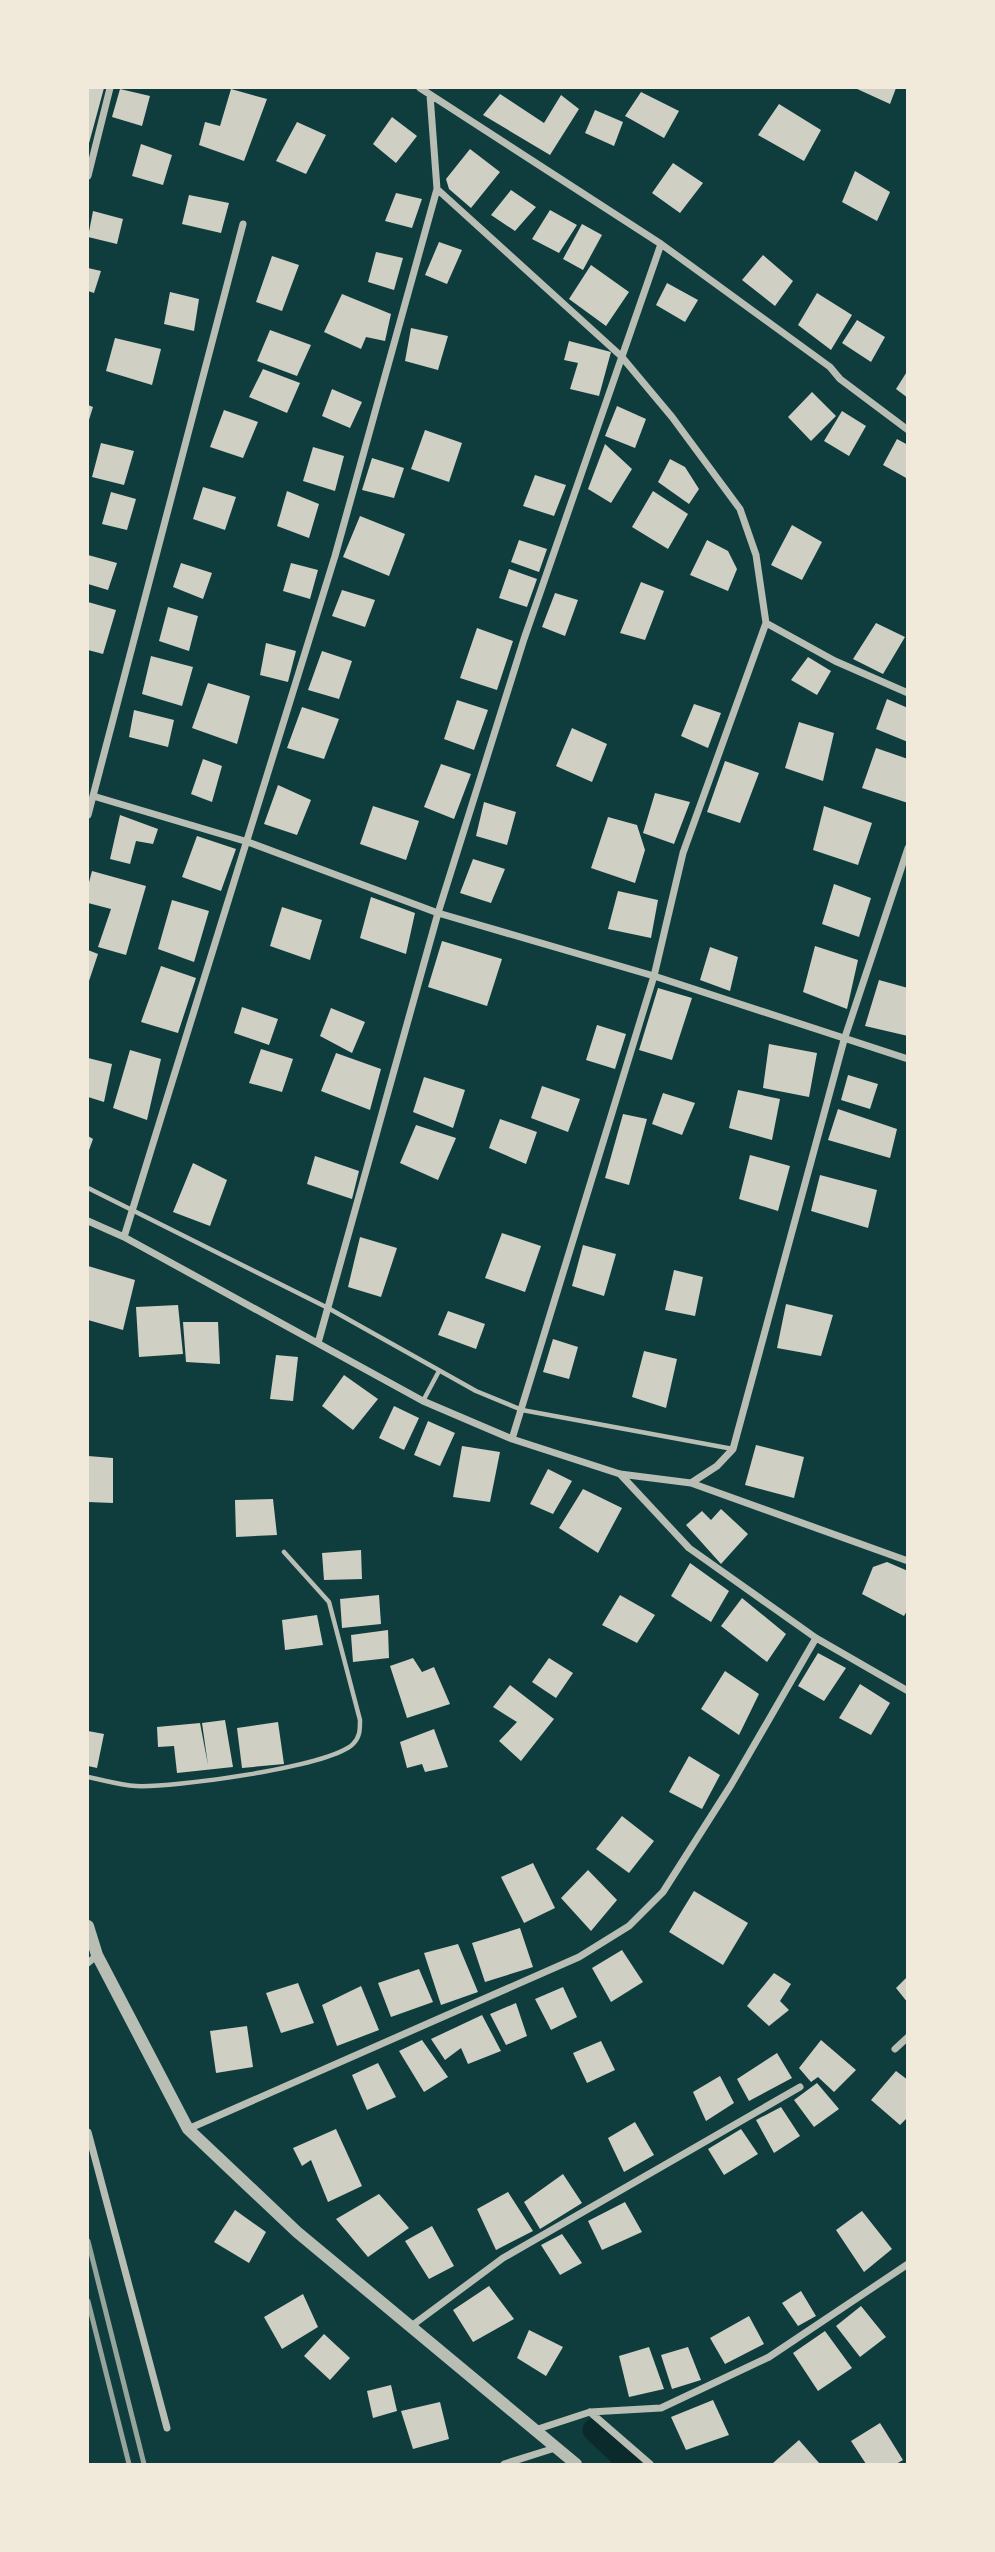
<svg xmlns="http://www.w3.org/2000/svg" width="995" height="2552" font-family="'PT Sans',sans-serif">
	<rect width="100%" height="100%" fill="#0f3d3e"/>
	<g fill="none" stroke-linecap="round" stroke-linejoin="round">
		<path stroke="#0a2a2b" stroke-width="23" d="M594,2430L630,2464"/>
	</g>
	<path fill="#cfcfc3" d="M88,88H104L88,147Z
		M855,88H896L890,104Z
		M120,89L150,96L142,126L112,117Z
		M231,89L267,99L244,161L199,145L205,122L220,126Z
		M641,92L679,111L664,138L625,116Z
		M500,94L544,123L561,95L579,109L550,155L483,115Z
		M779,104L821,130L804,161L758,135Z
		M595,110L623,122L614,146L585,133Z
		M392,117L417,136L396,163L373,144Z
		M297,122L326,135L306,174L276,161Z
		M141,144L172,155L163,185L132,176Z
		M470,149L500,172L471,208L449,189L446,179Z
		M673,163L703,183L680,213L652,193Z
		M855,171L890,192L877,221L842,202Z
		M511,190L536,207L515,231L491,215Z
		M396,193L422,199L412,228L385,221Z
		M189,195L229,203L221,233L182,224Z
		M550,210L577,225L559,253L532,239Z
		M93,211L123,219L117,244L88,237Z
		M582,224L602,235L583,270L563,259Z
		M439,242L462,250L447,284L425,275Z
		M376,252L403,258L394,290L368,282Z
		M763,255L793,281L775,306L742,280Z
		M272,256L299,265L282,311L256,302Z
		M591,265L629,292L606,326L569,299Z
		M88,268L101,271L94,293L88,291Z
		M667,283L698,300L685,322L656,305Z
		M170,292L199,299L194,331L164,324Z
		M817,293L852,315L831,350L798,325Z
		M342,294L391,314L385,341L366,337L361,349L324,332Z
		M857,320L885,337L871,362L842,343Z
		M411,328L448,336L438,370L405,361Z
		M270,330L311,345L297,376L257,361Z
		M115,338L161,349L152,385L106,371Z
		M569,341L611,352L599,396L570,389L578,363L564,360Z
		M263,369L300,383L287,413L249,397Z
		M908,370V398L896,389Z
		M332,389L362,402L350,428L322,416Z
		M812,392L836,416L811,441L788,417Z
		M88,405L93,407L88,423Z
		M617,406L646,419L635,448L605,436Z
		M224,410L258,422L243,458L210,447Z
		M842,411L866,426L849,456L824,441Z
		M425,430L462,443L449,482L411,469Z
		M897,439L908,445V479L883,465Z
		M101,443L134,451L124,485L92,477Z
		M605,444L632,469L611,503L588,489Z
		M313,447L344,456L335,491L303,481Z
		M372,458L404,468L394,498L362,490Z
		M670,459L685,467L699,489L689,504L658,482Z
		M535,475L566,485L554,516L523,506Z
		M203,487L236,497L225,530L193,519Z
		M287,491L319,504L309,538L277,526Z
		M653,491L688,514L668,549L632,527Z
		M111,492L136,499L127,530L102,524Z
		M360,516L405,534L389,576L343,557Z
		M792,525L822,542L802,580L771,565Z
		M519,540L547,549L539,572L511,562Z
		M707,540L728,551L737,569L728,591L690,575Z
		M88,555L117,563L108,590L88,584Z
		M181,563L212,573L203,599L173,587Z
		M291,563L318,570L310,599L283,591Z
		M509,569L537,579L527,607L499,598Z
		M641,582L664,591L645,640L620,633Z
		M342,590L375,600L365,627L332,616Z
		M555,593L578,600L565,636L542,627Z
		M88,602L116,610L103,654L88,650Z
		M168,607L198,616L189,651L159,641Z
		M876,623L905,637L883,674L853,659Z
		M477,628L513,641L497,690L460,678Z
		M266,643L296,651L288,682L260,675Z
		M322,651L352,661L339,699L308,690Z
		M151,656L193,667L182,706L142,694Z
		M808,657L831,671L817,695L791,680Z
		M208,683L250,696L237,744L192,728Z
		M887,699L908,708V742L876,729Z
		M457,700L488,710L474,750L444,739Z
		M694,704L721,713L708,748L681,736Z
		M302,707L339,719L324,759L287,748Z
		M134,710L174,720L168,747L129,737Z
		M799,722L834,733L823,781L785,768Z
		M572,728L607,744L592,782L556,766Z
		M876,748L908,759V803L862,788Z
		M203,759L222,766L212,802L191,794Z
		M725,761L759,773L740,823L707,812Z
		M441,764L471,774L454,819L424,807Z
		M278,785L311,800L297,835L264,824Z
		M655,793L690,802L674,844L643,833Z
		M484,802L516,812L507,845L476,836Z
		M373,806L419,821L406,860L360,844Z
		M824,806L872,823L858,865L813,850Z
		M120,815L158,829L153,844L136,841L130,864L110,859Z
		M608,817L637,825L645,850L635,883L591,868Z
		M197,836L236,849L221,891L182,877Z
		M473,859L505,869L491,903L460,893Z
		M92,871L146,886L126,955L98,947L111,909L88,903V886Z
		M834,884L871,898L859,937L822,924Z
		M618,891L658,900L651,938L608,929Z
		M371,897L415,913L406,954L360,938Z
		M172,900L209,911L194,962L158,949Z
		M282,907L322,920L310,960L270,946Z
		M442,941L502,959L487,1006L428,987Z
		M815,946L858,960L847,1009L803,992Z
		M710,947L738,957L730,991L700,980Z
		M88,950L98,954L88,984Z
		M161,966L196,978L178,1033L141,1022Z
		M879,980L908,988V1036L865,1026Z
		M658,988L692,998L672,1060L639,1050Z
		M242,1007L278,1019L269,1045L234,1033Z
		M331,1008L365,1022L352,1053L320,1036Z
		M597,1025L626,1034L615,1069L586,1060Z
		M769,1044L817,1053L809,1097L763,1088Z
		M261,1049L293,1059L282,1092L249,1083Z
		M130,1050L161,1059L147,1120L113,1108Z
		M336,1053L381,1069L370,1110L321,1091Z
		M88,1058L112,1064L104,1102L88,1097Z
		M848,1075L878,1084L870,1109L841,1100Z
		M424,1077L465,1090L453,1128L413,1112Z
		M542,1086L580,1099L568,1132L531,1118Z
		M738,1090L780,1099L772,1140L729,1128Z
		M663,1093L695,1103L682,1135L652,1124Z
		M838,1109L897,1129L890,1158L828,1140Z
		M623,1114L647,1119L629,1185L605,1178Z
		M500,1119L537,1132L526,1164L489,1148Z
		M416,1125L456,1138L438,1180L400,1163Z
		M88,1136L93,1139L88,1153Z
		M750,1155L790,1166L778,1211L739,1199Z
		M315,1156L359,1171L352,1199L307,1184Z
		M193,1163L227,1180L210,1226L173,1212Z
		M820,1175L877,1190L868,1228L811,1211Z
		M502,1233L541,1246L525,1292L485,1278Z
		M360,1237L397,1248L381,1297L348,1287Z
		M583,1245L616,1254L604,1296L572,1286Z
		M88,1266L135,1280L123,1330L88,1320Z
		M674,1270L703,1277L695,1316L665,1310Z
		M786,1304L833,1315L821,1356L777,1348Z
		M178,1305L183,1354L139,1357L136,1307Z
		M448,1311L485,1324L476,1349L438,1335Z
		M183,1322H218L220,1364L186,1362Z
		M553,1339L578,1347L569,1379L543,1372Z
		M644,1351L677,1359L666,1408L632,1397Z
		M276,1355L298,1357L293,1401L270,1399Z
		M344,1375L378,1399L353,1430L322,1406Z
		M394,1406L419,1418L404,1450L379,1438Z
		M428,1421L455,1433L440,1466L414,1455Z
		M756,1445L804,1457L794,1498L745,1485Z
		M462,1446L500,1452L490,1502L453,1497Z
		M88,1456L113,1458V1503L88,1502Z
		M548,1469L572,1481L553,1514L530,1504Z
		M583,1489L622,1508L598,1553L559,1528Z
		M273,1499L277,1535L236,1537L235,1500Z
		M721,1509L748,1534L721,1564L686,1525L702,1511L711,1520Z
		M361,1550L362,1579L324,1580L322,1553Z
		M887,1562L908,1571V1609L904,1616L862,1594L873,1567Z
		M690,1563L729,1591L711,1622L671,1596Z
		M379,1595L381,1624L342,1628L340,1599Z
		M620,1595L655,1615L637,1643L602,1625Z
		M742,1598L786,1634L767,1662L721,1626Z
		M317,1615L323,1645L285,1650L282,1620Z
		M388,1630L389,1658L353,1662L351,1635Z
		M818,1653L846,1668L824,1701L798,1686Z
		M413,1658L422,1672L434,1667L450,1704L407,1718L390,1666Z
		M549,1658L573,1673L556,1698L532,1682Z
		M725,1671L759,1694L739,1735L701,1709Z
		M860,1684L890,1703L871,1735L839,1718Z
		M510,1685L554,1719L521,1761L499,1741L517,1722L493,1707Z
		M225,1720L233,1767L177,1773L174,1746L158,1747L157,1727L200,1723L208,1765L202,1723Z
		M278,1722L284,1764L242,1768L237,1728Z
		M434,1729L448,1767L425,1772L422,1764L407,1768L400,1742Z
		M88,1731L104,1734L97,1768L88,1766Z
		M689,1756L720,1775L702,1809L669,1792Z
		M622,1816L654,1841L629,1873L596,1849Z
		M533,1863L555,1908L524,1923L501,1877Z
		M588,1870L617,1900L591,1931L561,1898Z
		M694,1891L748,1923L723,1965L669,1932Z
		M520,1928L533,1967L485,1982L472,1943Z
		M458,1944L478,1992L441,2005L424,1953Z
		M622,1950L643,1982L611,2002L592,1968Z
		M419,1969L433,2002L391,2017L378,1983Z
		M774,1973L791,1984L780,2001L789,2010L769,2026L747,2006Z
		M908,1976V2003L896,1988Z
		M298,1983L314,2023L281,2033L266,1993Z
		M361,1986L379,2030L337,2046L322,2005Z
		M563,1987L577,2017L551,2030L535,1999Z
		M516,2003L527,2036L506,2045L490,2014Z
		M482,2015L501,2051L468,2064L461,2048L445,2060L431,2039Z
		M247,2026L253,2067L216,2073L210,2031Z
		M422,2040L448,2077L424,2092L399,2051Z
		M821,2040L856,2070L834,2092L818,2077L811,2082L799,2068Z
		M601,2041L615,2070L587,2083L573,2053Z
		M777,2053L792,2078L749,2101L737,2079Z
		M378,2063L396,2097L367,2110L352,2075Z
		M896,2071L908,2080V2117L900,2125L871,2100Z
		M720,2076L734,2103L706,2121L693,2092Z
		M817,2083L839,2109L814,2127L794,2100Z
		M781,2107L800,2136L774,2153L756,2120Z
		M635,2122L654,2155L624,2172L608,2138Z
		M336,2129L362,2186L328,2202L311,2160L302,2166L293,2148Z
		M741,2129L758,2154L724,2175L708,2149Z
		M563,2174L582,2203L540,2229L524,2202Z
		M508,2192L533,2231L496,2250L477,2209Z
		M379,2194L409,2228L368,2257L336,2219Z
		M625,2202L642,2232L602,2250L588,2221Z
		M235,2210L266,2232L249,2263L214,2242Z
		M862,2211L892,2249L864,2272L836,2230Z
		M432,2226L454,2266L429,2279L405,2241Z
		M562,2234L582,2263L560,2275L541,2245Z
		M489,2286L514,2319L473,2342L453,2310Z
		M801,2291L816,2316L798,2326L782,2303Z
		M303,2294L318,2327L282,2349L264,2317Z
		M861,2306L886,2337L860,2357L836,2326Z
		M749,2316L764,2344L725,2364L710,2338Z
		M529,2330L563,2347L546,2376L517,2358Z
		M825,2331L852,2368L818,2391L793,2353Z
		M324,2334L350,2358L330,2380L304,2356Z
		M649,2347L664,2389L629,2397L619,2356Z
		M688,2347L701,2380L672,2389L661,2355Z
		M391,2385L397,2411L373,2418L367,2391Z
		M713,2400L729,2435L686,2450L671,2417Z
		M440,2402L449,2439L413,2449L401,2411Z
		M880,2423L903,2460L896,2464H866L851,2441Z
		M799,2440L820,2464H775L773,2463Z"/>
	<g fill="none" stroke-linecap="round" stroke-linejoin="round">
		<path stroke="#b8beb3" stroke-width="4.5" d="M88,1188L328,1308L476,1391L522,1410L733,1449
			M423,1401L439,1371
			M88,1777C103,1780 120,1785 136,1786C171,1788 330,1767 353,1744C360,1737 360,1730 360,1720L329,1602L284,1552"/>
		<path stroke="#b8beb3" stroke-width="7" d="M420,88L661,244L830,367L840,379L908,430
			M430,95L437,189L621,356L672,417L740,509L756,555L766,623L835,661L908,693
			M88,176L110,88
			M93,796L248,842L438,913L654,976L908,1059
			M88,815L243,224
			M88,1221L124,1237L423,1401L512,1439L620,1474L691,1483L908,1561
			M124,1237L335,556L437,189
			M318,1343L438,913L524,639L661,244
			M512,1439L654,976L683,853L766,623
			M620,1474L689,1548L816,1638L908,1691
			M691,1483L717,1466L733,1449L844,1040L908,848
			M88,1963L97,1955
			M895,2049L908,2037
			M188,2129L579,1957L629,1926L663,1892L731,1785L816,1638
			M88,2132L167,2428
			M410,2327L503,2258L800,2087
			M590,2412L650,2464
			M535,2430L590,2412L661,2408L769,2357L908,2264
			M504,2464L555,2448"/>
		<path stroke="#b8beb3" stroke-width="12" d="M88,1926L97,1955L188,2129L297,2232L576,2464"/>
		<path stroke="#97a49c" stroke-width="5" d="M88,2241L144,2464
			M88,2301L129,2464"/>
	</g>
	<rect width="995" height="2552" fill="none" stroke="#f1e9da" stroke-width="178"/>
</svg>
